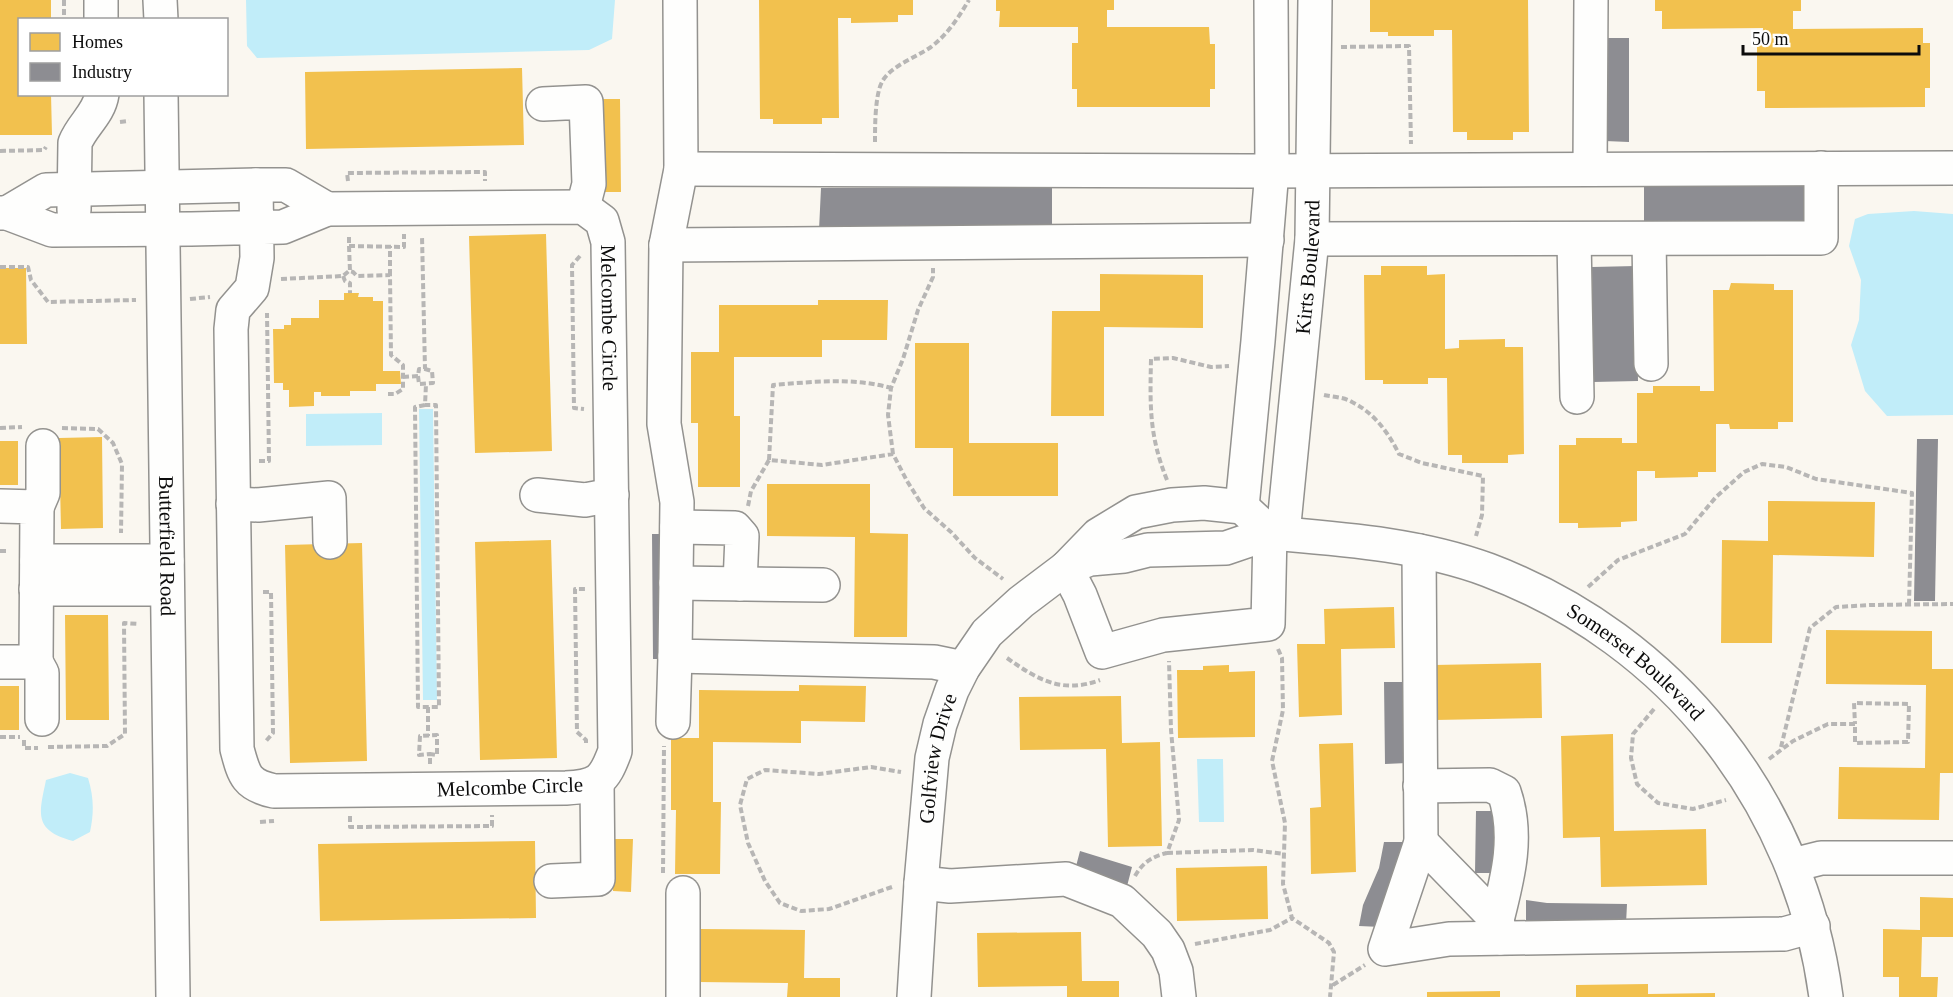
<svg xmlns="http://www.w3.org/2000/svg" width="1953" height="997" font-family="'Times New Roman',serif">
	<rect width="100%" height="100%" fill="#faf7f0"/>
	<path fill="#c1edf9" d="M246,0H615L612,39L589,50L257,58L247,46Z
		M1914,211L1953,214V415L1887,416L1865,391L1851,345L1859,320L1861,280L1849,246L1855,219L1868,214Z
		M419,409H433L437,700H423Z
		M382,413V445L306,446V414Z
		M1197,759H1223L1224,822H1199Z
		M70,773L88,778C94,797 94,813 90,832L73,841C33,830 39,814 46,780Z"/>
	<path fill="#f2c14e" d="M0,0H51V20H20V94H51L52,135H0Z
		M759,0H913V15H898V22L851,23V18H838L839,118H822V124H773V119H760Z
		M996,0H1114V10H1107V27H1209L1210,44H1215V89H1210V107H1077V89H1072V43H1078V27H999L1000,11H996Z
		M1370,0H1528L1529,132H1513V140H1467V132H1453L1452,30H1434V36H1388V32H1370Z
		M1655,0H1801V11H1793V29L1923,28V43H1930V88H1925V107L1765,108V91H1757V44H1763V28L1662,29V11H1655Z
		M522,68L524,145L306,149L305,72Z
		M600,99H620L621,192H600Z
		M546,234L552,451L475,453L469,236Z
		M1381,266H1427V275L1445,274V349L1459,348V340L1505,339V347H1523L1524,454L1508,455V463H1462V455H1448L1447,378H1428V384H1383V380H1365L1364,275H1381Z
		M0,268H26L27,344H0Z
		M1100,274L1203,275V328L1104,327V416H1051L1052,311H1100Z
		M1731,283L1774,284V290H1793V422H1778V429H1730L1729,424H1716V472H1698V477L1655,478V471H1637V521L1621,522V527L1578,528V523H1559V445H1576V438H1622V443H1637V393H1653V386H1700V391H1714L1713,290H1729Z
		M344,293H359L358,297H373V301H383V371H400L401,384H376V391H350V396H321V392H314V406L289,407V390H283V383H274L273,329H284V325H291V318H319V300H344Z
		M818,300H888L887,340H822V357H734V416H740V487H698V423H691V352H719V305H818Z
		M915,343H969V443H1058V496H953V448H915Z
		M102,437L103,528L61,529L59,438Z
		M0,441H18V485H0Z
		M767,484H870V533L908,534L907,637H854L855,537L767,536Z
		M1768,501L1875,502L1874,557L1773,555L1772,643H1721L1722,540L1768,541Z
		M551,540L557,758L480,760L475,542Z
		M362,543L367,761L290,763L285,545Z
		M1394,607L1395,648L1341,649L1342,715L1299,717L1297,644H1325L1324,609Z
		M65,615H108L109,720H66Z
		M1826,630L1932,631V669H1953V773H1940L1939,820L1838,819L1839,767L1925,768L1926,685L1826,684Z
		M1541,663L1542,718L1435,720L1434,665Z
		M1229,665V672L1255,671V737L1178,738L1177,670H1203V666Z
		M799,685L866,686L865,722L801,721V743L713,742V802H721L720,874H675L676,810H671V738H699V690L799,691Z
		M0,686H19V730H0Z
		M1121,696L1122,743L1160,742L1162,846L1108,847L1106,749L1020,750L1019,697Z
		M1613,734L1614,831L1706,829L1707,885L1601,887L1600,837L1563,838L1561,736Z
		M1353,743L1356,872L1311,874L1310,808L1321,807L1319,744Z
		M614,839H633L631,892L613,891Z
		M535,841L536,918L320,921L318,844Z
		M1267,866L1268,919L1177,921L1176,868Z
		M1920,897L1953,898V937H1922L1921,977H1938L1937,997H1899V977H1883V929L1920,930Z
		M698,929L805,930L804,978H840V997H787L788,983L698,982Z
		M1081,932L1082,981H1119V997H1067V986L978,987L977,933Z
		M1648,984V994L1715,993V997H1576V985Z
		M1500,991V997H1427V992Z"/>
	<path fill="#8d8d92" d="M1606,38H1629V142L1605,141Z
		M1809,181V224H1644V182Z
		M1052,187V229L819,230L821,188Z
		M1636,266L1638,381L1593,382L1592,267Z
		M1917,439H1938L1935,601H1914Z
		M652,534H671V659H653Z
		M1384,682H1406L1407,763L1385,764Z
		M1476,811H1495V873H1475Z
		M1384,842H1406L1381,927L1359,926L1363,905L1379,868Z
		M1080,851L1132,867L1126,890L1074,874Z
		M1526,900L1547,903L1627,904L1626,924L1526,922Z"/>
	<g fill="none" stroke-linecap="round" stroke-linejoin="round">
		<g stroke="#93928f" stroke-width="36">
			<g id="minor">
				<path d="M101,0V20"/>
				<path d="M160,0L161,20"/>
				<path d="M680,0L681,169L666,245L664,424L677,502L675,656L934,662L963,668"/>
				<path id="s1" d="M161,94L173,997"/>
				<path d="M543,104L586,102L589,184L583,207"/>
				<path d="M1590,168L1591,0"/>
				<path d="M681,169L1247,171L1953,168"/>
				<path d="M74,210L75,143C82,125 99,114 102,94"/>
				<path id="s2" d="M0,213H7L52,230L191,229L283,227L327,209L583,207L602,221L608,242L615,751C604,781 598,786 566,788L274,791C246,785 244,775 237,749L231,329L233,310L252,288L257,258L256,185"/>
				<path d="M7,213L46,190L256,185H286L327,209"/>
				<path d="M1312,239L1821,238V168"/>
				<path d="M1574,239L1577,397"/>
				<path d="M1649,239L1651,364"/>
				<path d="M666,245L1267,240"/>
				<path d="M537,495L585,500L612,495"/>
				<path d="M233,504L258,505L329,498L330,542"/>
				<path d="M0,506L37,507L36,662H0"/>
				<path d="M37,507L43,493V446"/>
				<path d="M1242,507L1258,341L1272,170L1271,0"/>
				<path d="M677,527L735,528L742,536L740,584"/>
				<path id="s3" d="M1283,534L1312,239L1315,0"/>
				<path d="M1419,551L1421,842L1385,949L1449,939L1784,934L1813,926"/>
				<path d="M37,561H167"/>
				<path id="s4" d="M1066,568L1090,559L1124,556L1148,550L1226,548L1270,533L1283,534C1353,540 1423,546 1488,570C1673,640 1800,802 1826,997"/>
				<path d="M1066,568L1080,595L1102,652L1163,635L1268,624L1270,533"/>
				<path d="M676,583L823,585"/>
				<path d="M36,589H167"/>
				<path d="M36,662L42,673V719"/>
				<path d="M673,722L675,656"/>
				<path d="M1420,786L1490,785L1504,792C1519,835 1508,877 1497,920"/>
				<path d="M1421,842L1497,920L1501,938"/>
				<path d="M1793,865L1821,858H1953"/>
				<path d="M551,881L598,879L597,783"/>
				<path d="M921,883L950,886L1066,879L1122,901L1157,934L1168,950L1176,971L1179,997"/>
				<path d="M683,997V893"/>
				<path id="s5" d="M914,997L921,883L932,758L940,724L952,690L963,668L987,633L1021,602L1066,568L1098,535L1136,512L1172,505L1204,503L1242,507L1270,533"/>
			</g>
		</g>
		<path stroke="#b7b6b5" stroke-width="4" stroke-dasharray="6 3" stroke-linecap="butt" d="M64,0V20
			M1341,47L1409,46L1411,144
			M120,122L129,121
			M875,142C875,126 875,95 882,82C890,66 917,57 931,47C948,34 958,18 969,0
			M0,151L44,150L46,147
			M348,181L347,173L485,172V181
			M349,237V246L404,247V234
			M349,246L350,271
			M580,256L572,265L574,408L584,409
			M0,267H28L31,280L48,302L136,300
			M390,275V246
			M343,276L345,281L350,283V293
			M281,279L343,276L349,271L353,272L357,276L390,275L391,355L403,365V389L395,394H388
			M190,299L210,297
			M418,376L419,384L433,383L432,371L425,369
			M403,377L418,376L419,369H425L422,236
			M1324,395C1333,397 1344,397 1352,402C1374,413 1388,432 1399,454L1422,463L1483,476L1482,515L1476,536
			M425,405L415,407L418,707H439L436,405H425L426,384
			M0,428L22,427
			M62,428L98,429L113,443L122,464L121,533
			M893,454L888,415L891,388L903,359L918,310L933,277V268
			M769,460L773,385C812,382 853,377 891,388
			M259,461H269L267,313
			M1167,480C1149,435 1150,406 1151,359L1173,358L1211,367L1229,366
			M748,506L751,491L769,460L822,465L893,454L907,481L924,508L951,532L975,558L1003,579
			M0,551H9
			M1588,587L1618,560L1685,534L1716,497L1744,472L1762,464L1786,467L1816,479L1912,493L1909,604
			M263,592H271L273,733L266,741
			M1278,649L1282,658L1283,710L1272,761L1285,823L1283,884L1292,918L1329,943L1334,952L1330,997
			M1007,658C1038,680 1062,694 1100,680
			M428,707V736
			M1654,709L1633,734L1631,758L1637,784L1658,803L1693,809L1726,800
			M0,737H20
			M24,740V748H38
			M586,743V740L577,732L575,589H586
			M48,747L107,746L125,734L124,623L139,624
			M1781,747L1810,628L1836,607L1871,605L1953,604
			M1769,759L1793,741L1828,724H1855V743L1908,742L1909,704L1854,703L1855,724
			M430,764V754L437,755V735L420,736L419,755L430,754
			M350,816V827L492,826V815
			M260,822L274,821
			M1167,853L1253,850L1284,854
			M663,873L664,746
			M1135,876C1142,863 1153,856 1167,853L1179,820L1171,730L1169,661
			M892,887L829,909L801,911L780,903L765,881L748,843L740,805L747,779L765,770L819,774L871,767L901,772
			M1195,944L1270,930L1292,918
			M1333,985L1365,965"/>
		<use href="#minor" stroke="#fefefd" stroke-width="33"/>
	</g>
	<g text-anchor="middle" stroke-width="6" stroke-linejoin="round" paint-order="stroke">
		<g font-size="21" fill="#0c0c0c" stroke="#fff">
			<text dy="7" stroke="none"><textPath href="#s3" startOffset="268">Kirts Boulevard</textPath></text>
			<text dy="7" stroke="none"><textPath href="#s2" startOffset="711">Melcombe Circle</textPath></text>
			<text dy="7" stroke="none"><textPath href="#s1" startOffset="452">Butterfield Road</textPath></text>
			<text dy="7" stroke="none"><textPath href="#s4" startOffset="606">Somerset Boulevard</textPath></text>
			<text dy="7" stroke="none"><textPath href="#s5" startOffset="240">Golfview Drive</textPath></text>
			<text transform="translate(510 787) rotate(-2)" y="7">Melcombe Circle</text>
		</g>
	</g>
	<rect x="18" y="18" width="210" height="78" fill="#ffffff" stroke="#9e9e9e" stroke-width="1.5"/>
	<rect x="30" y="33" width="30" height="18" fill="#f2c14e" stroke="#9e9e9e" stroke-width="1.5"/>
	<text x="72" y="48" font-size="18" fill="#0c0c0c">Homes</text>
	<rect x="30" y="63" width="30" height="18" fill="#8d8d92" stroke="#9e9e9e" stroke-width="1.5"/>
	<text x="72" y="78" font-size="18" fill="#0c0c0c">Industry</text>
	<path d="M1743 45v9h176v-9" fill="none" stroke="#0c0c0c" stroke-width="3"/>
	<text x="1752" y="45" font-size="18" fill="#0c0c0c" stroke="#ffffff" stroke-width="4.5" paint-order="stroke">50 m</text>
</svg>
